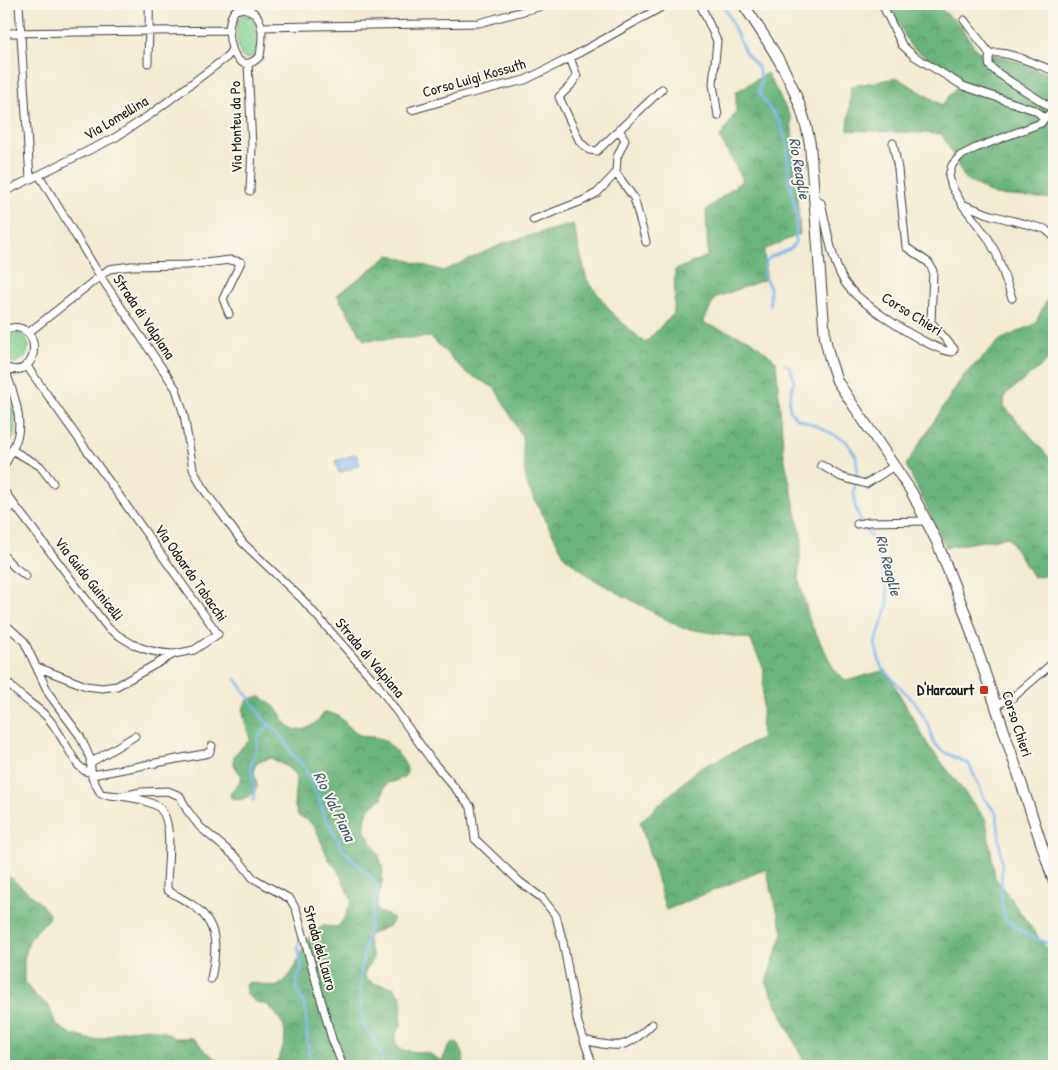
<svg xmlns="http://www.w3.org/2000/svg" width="1058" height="1070" font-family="'Patrick Hand',sans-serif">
	<defs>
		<pattern id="grass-dots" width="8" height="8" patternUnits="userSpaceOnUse" patternTransform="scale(1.25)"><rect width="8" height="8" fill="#84d393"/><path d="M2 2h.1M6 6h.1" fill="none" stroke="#71b57e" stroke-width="1.8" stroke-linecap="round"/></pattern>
		<pattern id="forest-crowns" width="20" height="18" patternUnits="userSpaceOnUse" patternTransform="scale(1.25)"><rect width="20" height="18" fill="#6bb57d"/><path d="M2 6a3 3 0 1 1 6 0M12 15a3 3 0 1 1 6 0" fill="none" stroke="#579266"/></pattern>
		<pattern id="water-ripples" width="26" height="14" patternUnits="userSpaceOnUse" patternTransform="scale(1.25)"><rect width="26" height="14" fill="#7cb8ee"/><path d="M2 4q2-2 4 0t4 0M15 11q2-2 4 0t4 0" fill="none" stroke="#6595c0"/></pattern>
	</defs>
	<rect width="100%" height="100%" fill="#fbf7ec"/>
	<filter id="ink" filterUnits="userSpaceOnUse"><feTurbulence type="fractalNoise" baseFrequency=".02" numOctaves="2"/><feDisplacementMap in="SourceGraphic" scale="10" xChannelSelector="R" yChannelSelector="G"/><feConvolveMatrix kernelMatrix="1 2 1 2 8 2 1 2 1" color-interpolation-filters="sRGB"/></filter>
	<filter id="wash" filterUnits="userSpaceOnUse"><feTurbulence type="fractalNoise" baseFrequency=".0096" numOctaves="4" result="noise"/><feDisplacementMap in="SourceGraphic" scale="20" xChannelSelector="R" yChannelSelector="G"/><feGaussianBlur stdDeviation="1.12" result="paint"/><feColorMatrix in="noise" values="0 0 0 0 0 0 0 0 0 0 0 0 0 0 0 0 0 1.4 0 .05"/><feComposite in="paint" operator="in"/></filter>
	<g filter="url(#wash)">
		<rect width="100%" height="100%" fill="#f2ead2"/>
		<path fill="url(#grass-dots)" stroke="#507858" d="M244,14L251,16C257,24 259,46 254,56L248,59L242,57L240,53C237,42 232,20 244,14Z
			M14,332C23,334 28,338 29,347L25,358L14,363L4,359V336Z"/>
		<path fill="url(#forest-crowns)" stroke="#44684c" d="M888,4H940V8L959,24L977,51L1007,58L1054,76V199L995,195L965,179L942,134L848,130L851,86L898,78L942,105L962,80L911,47Z
			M767,73L791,118L800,234L764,250L766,279L715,298L703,323L751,340L776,361L784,456L802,540L798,577L810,622L834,669L846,681L886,670L928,745L986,820L995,877L1054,959V1066H806L766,982L783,933L766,869L666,910L640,822L698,769L761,739L764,669L750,639L682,628L593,579L565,557L526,483L522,436L495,388L465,372L431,337L364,340L337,295L390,255L443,271L507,242L573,224L587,280L614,315L645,343L674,313L675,270L708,256L706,210L743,180L720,138L736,112V92Z
			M1054,285V356L1005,395L1004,406L1054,463V575L1033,577L1008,537L946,547L906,465L963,376L1000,340L1035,324Z
			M261,697C267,701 275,706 279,712C282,716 284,722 288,725C301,738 317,723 324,713C341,711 346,728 360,735C365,738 373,736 379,738C386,740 392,747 397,753C412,770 411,779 387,783L384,788L382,799C368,806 364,815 365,831C376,850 385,860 382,883C381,893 375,901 377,911L392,917L393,922L389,926L369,935L368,941L373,958L365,971L364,976L373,983L393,987L401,995L402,1000L401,1027L397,1031L395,1041L400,1050L428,1053L442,1061L449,1046L453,1042L458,1044L463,1054L464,1066H272C281,1058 287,1041 284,1028C282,1020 273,1011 268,1005L256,1002L247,995L245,984L251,982L275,987C294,979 299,956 308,939C311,933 318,930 323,926L338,927L345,917L352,901L337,869L329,860L316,829L308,820L298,816L294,804L296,781L295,775L287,767L271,758C246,764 256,771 257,788C251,796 242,802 232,799L230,794L240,781L242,776C226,757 234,755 250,740C246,723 233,697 261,697Z
			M4,872L38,901L49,914L48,919L30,938L24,959V982L36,996L49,1006L56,1025L71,1034L92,1040L102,1039L121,1031L148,1028L164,1032L175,1038H192L197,1041L204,1050L218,1060L231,1066H4Z"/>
		<path fill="#84d393" stroke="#507858" d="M13,403L15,433L4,456V405Z"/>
		<path fill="url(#water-ripples)" stroke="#4c6a85" d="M356,454L360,465L339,473L335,461Z"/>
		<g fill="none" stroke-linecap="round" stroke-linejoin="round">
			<path stroke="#7cb8ee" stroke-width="2.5" d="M721,4L727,12L745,52L758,67L761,80L759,93L780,123L787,143L789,177L797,218L795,243L790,249L771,257L766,261L763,275L770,287V305
				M785,364L790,367L794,379L789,402L790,410L796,418L817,426L846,441L856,456L857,469L854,491L855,506L861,522L875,543L887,591L888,605L875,644L881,667L918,706L930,728L933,742L942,751L969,764L984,798L997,814L1002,866L1001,899L1005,919L1028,935L1054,946
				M236,679L266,722L275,728L288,746L292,755L304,766L317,794L325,817L343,850L368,874L378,886C370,932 352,978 364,1024C367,1034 376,1041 380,1051C382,1056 382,1061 383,1066
				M253,801L255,787L251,765L255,755L259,736L269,725
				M300,939L298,947L302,969L298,977L296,986L304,1004L306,1013L307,1036L310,1066"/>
		</g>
	</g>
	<g filter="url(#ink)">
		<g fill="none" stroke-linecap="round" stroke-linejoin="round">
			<g stroke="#3c3b37" stroke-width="9">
				<path id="street" d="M19,4L30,179
					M700,4L717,41L713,84L718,116
					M882,4L902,45L914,56L963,86L1034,110L1039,113L1044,119L1041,123L976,148L960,156L952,165L949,176L952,187L962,204L991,215L1045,229L1054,237
					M244,8C266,14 263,37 260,56C232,85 221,21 236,10C237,10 243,8 244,8Z
					M964,20L990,54
					M261,27L479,23L549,4
					M4,33L230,30
					M570,58L577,76L571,85L559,97L580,142L589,150L597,151L662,89
					M148,63C148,43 150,24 149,4
					M248,63L252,147L250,191
					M412,110L464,95L525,80L570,58L667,4
					M1044,119L1051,112V108C1039,98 996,75 990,66C988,62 989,58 990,54C1002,48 1041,66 1054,71
					M619,129L625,140L617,157L616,173L634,198L646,242
					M39,175L100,276L176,389L184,415L193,469L202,487L243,543L301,598L377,684L432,761L471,807L475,839L520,882L542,898L556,916L563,942L578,1023L593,1066
					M4,192L116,137L151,114L227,57L232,49
					M813,199L821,203C827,226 831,260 844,281C856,302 928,349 952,352L954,349L931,322L933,271L929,263L906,247L898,169L893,143
					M962,204L988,238L997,255L1012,298
					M533,220L582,201L597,193L616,173
					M4,330C44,314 43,384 4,367
					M28,333L109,269L131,266L188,265L230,260L241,262L223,299L229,314
					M26,365L218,634L194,650L174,654L117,686L102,688L86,686L37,667
					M12,450L40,466L53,483
					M821,465L841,477L866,484L894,466
					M4,466C9,456 16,445 18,434C22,412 11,388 5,368
					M4,491L108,628C131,645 144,652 173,654
					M4,514L14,504
					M857,524L869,522L926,521
					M4,556L13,566L26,576
					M4,623L24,641L49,694L80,736L90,758L92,778L101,794C118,796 139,797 155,805C177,815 166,869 167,890C175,895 183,899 191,904C220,923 217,949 211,979
					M9,684C20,698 36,705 48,718C60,732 68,750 78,765L85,771L91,772
					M995,705L1011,699L1054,662
					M90,763L135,736
					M92,775L209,753L212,746
					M123,796L141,792L168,791L180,796L187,810L200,827L238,859L253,878L290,899L296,909L332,1039L343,1066
					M584,1040C618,1048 626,1050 652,1024"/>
			</g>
			<g stroke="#3c3b37" stroke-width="12">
				<path id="secondary" d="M743,4C773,48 801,90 810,144L825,338L830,360L837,381L911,491L937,542L965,613L1054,882"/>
			</g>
			<use href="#street" stroke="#fff" stroke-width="7"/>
			<use href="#secondary" stroke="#fff" stroke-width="10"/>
		</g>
	</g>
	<rect fill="#c8321e" stroke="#fbf7ec" stroke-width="2" x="979" y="685" width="10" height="10" rx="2.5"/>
	<g text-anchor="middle" stroke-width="4" stroke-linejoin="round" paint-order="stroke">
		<g font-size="15" fill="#1c1c1c" stroke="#fbf7ec">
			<text transform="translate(474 78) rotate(-16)" y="5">Corso Luigi Kossuth</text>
			<text transform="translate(116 118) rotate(-31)" y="5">Via Lomellina</text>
			<text transform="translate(236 127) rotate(-91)" y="5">Via Monteu da Po</text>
			<text transform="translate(912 314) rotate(32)" y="5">Corso Chieri</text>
			<text transform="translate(144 317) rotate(56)" y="5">Strada di Valpiana</text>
			<text transform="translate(191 573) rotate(55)" y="5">Via Odoardo Tabacchi</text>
			<text transform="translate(89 579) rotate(52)" y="5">Via Guido Guinicelli</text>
			<text transform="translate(370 658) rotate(50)" y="5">Strada di Valpiana</text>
			<text transform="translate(1017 724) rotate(72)" y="5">Corso Chieri</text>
			<text transform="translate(320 948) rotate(74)" y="5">Strada del Lauro</text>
		</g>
		<g font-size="15" font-weight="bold" fill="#1c1c1c" stroke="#fbf7ec" text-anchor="end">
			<text x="974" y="695">D'Harcourt</text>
		</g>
		<g font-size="16" font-style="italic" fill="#425a70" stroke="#fbf7ec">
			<text transform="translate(800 168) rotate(80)" y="6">Rio Reaglie</text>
			<text transform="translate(889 565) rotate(75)" y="6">Rio Reaglie</text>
			<text transform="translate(335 806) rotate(64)" y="6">Rio Val Piana</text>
		</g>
	</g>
	<rect width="1058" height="1070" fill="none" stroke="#fbf7ec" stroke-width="20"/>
</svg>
